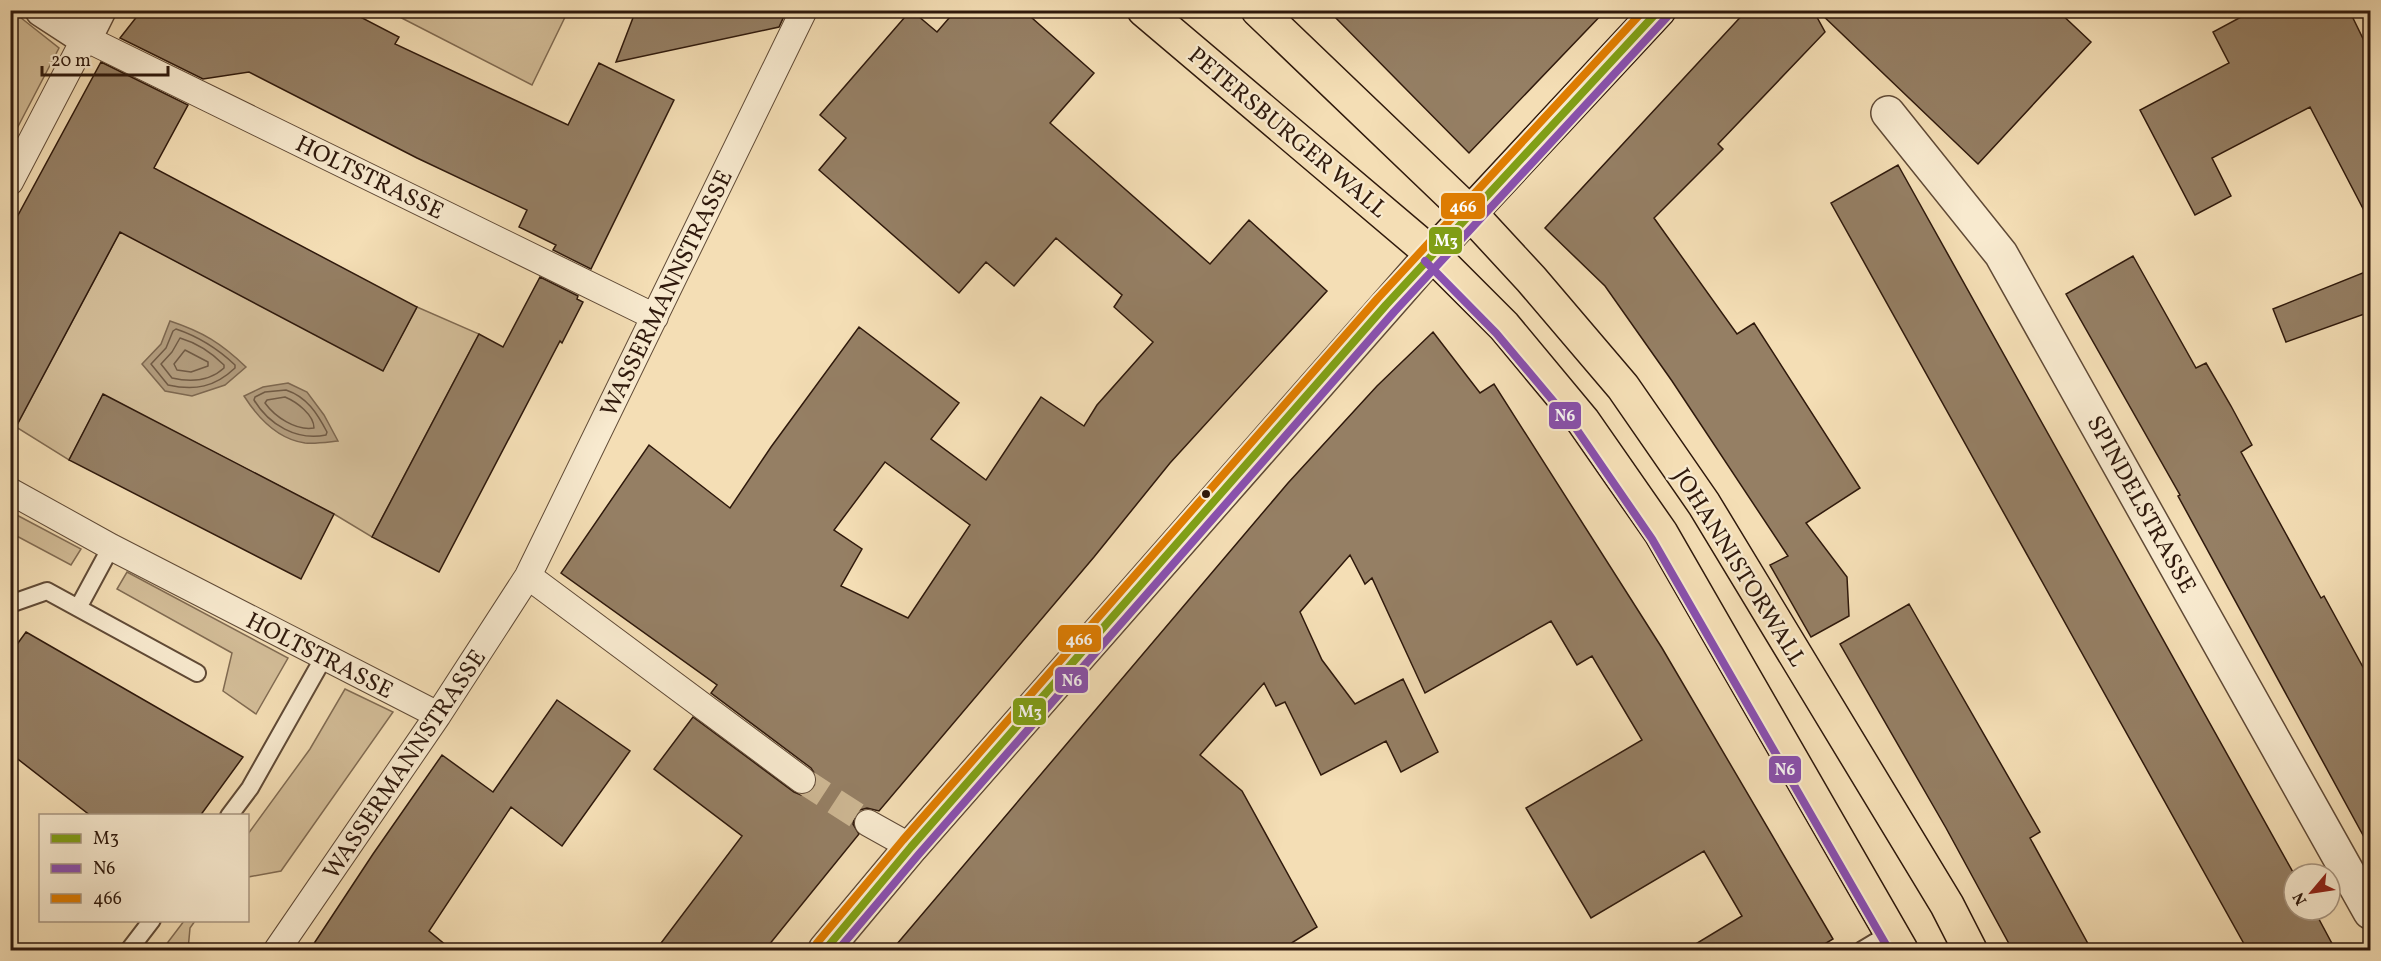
<svg xmlns="http://www.w3.org/2000/svg" width="2381" height="961" viewBox="0 0 2381 961" font-family="Vollkorn,serif">
  <style>
    .green { fill: #d3bd98; stroke: #816b52; stroke-width: 1.5 }
    .water { fill: #b19b7c; stroke: #7d674f; stroke-width: 1.5 }
    .lines { fill: none; stroke-linecap: round; stroke-linejoin: round }
    .shore { stroke: #705a44; stroke-width: 1.5 }
    .building { fill: #957f64; stroke: #2f190c; stroke-width: 1.5; fill-rule: evenodd }
    .pedestrian-tunnel { stroke: #cdb793; stroke-width: 26; stroke-dasharray: 26 13; stroke-linecap: butt }
    .service-casing { stroke: #604a36; stroke-width: 20 }
    .pedestrian-casing { stroke: #604a36; stroke-width: 28 }
    .minor-casing { stroke: #604a36; stroke-width: 36 }
    .primary-casing { stroke: #2f190c; stroke-width: 36 }
    .service { stroke: #f8eacf; stroke-width: 16 }
    .pedestrian { stroke: #f8eacf; stroke-width: 26 }
    .minor { stroke: #f8eacf; stroke-width: 33 }
    .primary { stroke: #f4deb5; stroke-width: 33 }
    .bus-1-casing { stroke: #f8eacf; stroke-width: 12 }
    .bus-2-casing { stroke: #f8eacf; stroke-width: 12 }
    .bus-3-casing { stroke: #f8eacf; stroke-width: 12 }
    .bus-1 { stroke: #809f16; stroke-width: 8 }
    .bus-2 { stroke: #8951ae; stroke-width: 8 }
    .bus-3 { stroke: #df7d01; stroke-width: 8 }
    .bus-dot { fill: #2f190c; stroke: #f8eacf; stroke-width: 2 }
    .labels { text-anchor: middle; stroke-width: 4.5; stroke-linejoin: round; paint-order: stroke }
    .street-label { font-size: 24px; fill: #2f190c; stroke: #f8eacf }
    .line-badge { stroke: #f8eacf; stroke-width: 2 }
    .badge-label { font-size: 16px; text-anchor: middle; font-weight: bold; fill: #fff }
  </style>
  <rect width="100%" height="100%" fill="#f4deb5"/>
  <filter id="stains"><feTurbulence type="fractalNoise" baseFrequency=".00333" numOctaves="4"/><feColorMatrix values="0 0 0 0 .2 0 0 0 0 .09 0 0 0 0 .02 0 0 0 .5 -.17"/></filter>
  <radialGradient id="worn" r=".72"><stop offset=".6" stop-color="#630" stop-opacity="0"/><stop offset="1" stop-color="#630" stop-opacity=".3"/></radialGradient>
  <path class="green" d="M11,10L59,48L11,140L10,11Z
    M388,11H568L532,85Z
    M154,168L383,370L417,307L479,334L372,537L334,514L103,395L69,460L16,427Z
    M11,512L81,549L71,565L11,533Z
    M127,572L288,658L256,714L223,691L232,653L117,589Z
    M345,689L393,712L281,871L248,877V834L310,749Z
    M184,921H195L190,928L188,950H162Z"/>
  <path class="water" d="M170,321C203,332 221,343 246,367L225,385L192,396L165,391L142,364L161,344Z
    M288,383L307,392L324,415L338,441C328,442 316,444 305,443C277,439 258,418 244,396L263,387Z"/>
  <g class="lines">
    <path class="shore" d="M176,329C200,337 217,348 235,365V368C215,387 195,391 168,385L151,364L166,348L173,331Z
      M180,338C197,343 212,353 224,365V368C210,381 190,382 172,378L161,364L172,352Z
      M185,350L208,362V366L191,372L177,370L174,364Z
      M286,390C307,397 317,413 327,432L326,435C297,441 269,425 254,400L255,397L265,392Z
      M285,397C297,402 314,415 314,428C296,431 275,417 265,403L267,400Z"/>
  </g>
  <path class="building" d="M142,10H347L399,37L395,44L568,125L599,63L674,100L591,269L553,250L556,245L519,227L527,210L417,158L249,72L203,79L120,38Z
    M636,10H785V14L779,27L616,62Z
    M911,10L937,32L956,10H1023L1094,73L1050,123L1210,264L1249,220L1327,291L1170,463L1094,557L879,811L867,808L860,810L855,815L853,824L859,834L764,951H655L742,836L654,769L693,717L794,792L801,795L808,793L814,788L817,781L815,774L811,768L711,693L717,685L561,573L649,445L730,508L771,447L859,327L959,403L931,439L986,480L1041,397L1084,426L1097,405L1153,342L1114,307L1122,295L1056,238L1014,286L986,262L959,293L819,170L846,138L820,115ZM885,462L970,525L908,618L841,586L862,549L834,530Z
    M1328,10H1606L1469,153Z
    M1747,10H1813L1825,32L1718,144L1723,149L1654,218L1737,334L1754,323L1860,488L1806,523L1847,577L1849,616L1811,637L1770,565L1788,556L1672,381L1605,286L1545,228Z
    M1817,10H2057L2091,42L1978,164Z
    M2254,10H2349L2370,53V222L2310,107L2212,158L2231,196L2195,215L2140,110L2229,63L2213,32Z
    M101,62L188,105L154,168L417,307L383,371L120,232L10,438V230Z
    M1898,165L2294,874V910H2314L2336,951H2248L1831,203Z
    M2133,256L2196,368L2206,363L2231,406L2252,445L2241,452L2321,598L2324,596L2370,680V848L2178,496L2180,495L2066,294Z
    M2370,270V312L2286,342L2273,309Z
    M540,277L578,296L577,299L583,302L562,343L560,341L439,572L372,537L479,334L503,347Z
    M1433,332L1480,393L1494,384L1662,648L1833,939L1813,951H1684L1742,916L1704,851L1591,918L1526,808L1642,740L1592,656L1577,665L1551,621L1425,693L1372,578L1365,584L1350,555L1300,612L1322,660L1355,704L1403,679L1438,752L1401,772L1386,741L1321,775L1285,702L1276,706L1264,683L1200,755L1242,791L1317,927L1279,951H891L1288,483L1377,386Z
    M103,394L334,514L301,579L69,460Z
    M1909,604L2040,832L2030,838L2092,951H2013L1946,828L1840,644Z
    M26,632L243,757L200,816H91L10,753V654Z
    M557,700L630,751L562,846L511,807L429,931L453,951H309L373,854L442,755L493,792Z"/>
  <g class="lines">
    <path class="pedestrian-tunnel" d="M802,780L868,823"/>
    <g class="service-casing">
      <path id="service" d="M10,604L47,591L197,673
        M78,608L111,547
        M229,816L250,788L324,657
        M129,950L152,920
        M1862,950L1892,932"/>
    </g>
    <g class="pedestrian-casing">
      <path id="pedestrian" d="M10,182L85,38L655,317
        M10,491L111,547L438,715
        M528,576L802,780
        M868,823L911,847
        M277,950L438,715L528,576L804,10"/>
    </g>
    <g class="minor-casing">
      <path id="minor" d="M42,10L85,38L99,10
        M1888,113L2001,254L2370,912
        M825,950L911,847L1432,254"/>
    </g>
    <g class="primary-casing">
      <path id="primary" d="M1144,10L1432,254L1504,326L1583,421L1661,533L1901,950
        M1258,10L1470,213L1531,279L1623,387L1704,504L1947,905L1970,950
        M1432,254L1659,10"/>
    </g>
    <use href="#service" class="service"/>
    <use href="#pedestrian" class="pedestrian"/>
    <use href="#minor" class="minor"/>
    <use href="#primary" class="primary"/>
    <g class="bus-1-casing">
      <path id="bus-1" d="M825,950L911,847L1386,305L1659,10"/>
    </g>
    <g class="bus-2-casing">
      <path id="bus-2" d="M1425,261L1496,333L1575,427L1652,539L1889,950
        M838,950L919,854L1394,312L1667,17"/>
    </g>
    <g class="bus-3-casing">
      <path id="bus-3" d="M817,943L903,840L1378,298L1644,10"/>
    </g>
    <use href="#bus-1" class="bus-1"/>
    <use href="#bus-2" class="bus-2"/>
    <use href="#bus-3" class="bus-3"/>
  </g>
  <circle class="bus-dot" cx="1206" cy="494" r="5"/>
  <g class="labels">
    <g class="street-label">
      <text transform="translate(1288 132) rotate(40)" y="8">PETERSBURGER WALL</text>
      <text transform="translate(370 177) rotate(26)" y="8">HOLTSTRASSE</text>
      <text transform="translate(666 293) rotate(-64)" y="8">WASSERMANNSTRASSE</text>
      <text transform="translate(2142 504) rotate(61)" y="8">SPINDELSTRASSE</text>
      <text transform="translate(1740 567) rotate(58)" y="8">JOHANNISTORWALL</text>
      <text transform="translate(320 655) rotate(27)" y="8">HOLTSTRASSE</text>
      <text transform="translate(404 764) rotate(-56)" y="8">WASSERMANNSTRASSE</text>
    </g>
  </g>
  <g class="line-badge">
    <rect x="1440" y="192" width="46" height="28" rx="6" fill="#df7d01"/>
    <rect x="1428" y="226" width="35" height="29" rx="6" fill="#809f16"/>
    <rect x="1548" y="401" width="34" height="29" rx="6" fill="#8951ae"/>
    <rect x="1057" y="624" width="45" height="29" rx="6" fill="#df7d01"/>
    <rect x="1054" y="666" width="35" height="28" rx="6" fill="#8951ae"/>
    <rect x="1012" y="697" width="35" height="29" rx="6" fill="#809f16"/>
    <rect x="1768" y="755" width="34" height="29" rx="6" fill="#8951ae"/>
  </g>
  <g class="badge-label">
    <text x="1463" y="212">466</text>
    <text x="1446" y="246">M3</text>
    <text x="1565" y="421">N6</text>
    <text x="1079" y="645">466</text>
    <text x="1072" y="686">N6</text>
    <text x="1030" y="717">M3</text>
    <text x="1785" y="775">N6</text>
  </g>
  <rect width="2381" height="961" fill="none" stroke="#f4deb5" stroke-width="36"/>
  <rect x="12" y="12" width="2357" height="937" fill="none" stroke="#2f190c" stroke-width="3"/>
  <rect x="18" y="18" width="2345" height="925" fill="none" stroke="#2f190c" stroke-width="1.5"/>
  <rect x="39" y="814" width="210" height="108" fill="#f8eacf" stroke="#a89681" stroke-width="1.5"/>
  <rect x="51" y="834" width="30" height="9" fill="#809f16" stroke="#a89681" stroke-width="1.5"/>
  <text x="93" y="844" font-size="18" fill="#2f190c">M3</text>
  <rect x="51" y="864" width="30" height="9" fill="#8951ae" stroke="#a89681" stroke-width="1.5"/>
  <text x="93" y="874" font-size="18" fill="#2f190c">N6</text>
  <rect x="51" y="894" width="30" height="9" fill="#df7d01" stroke="#a89681" stroke-width="1.5"/>
  <text x="93" y="904" font-size="18" fill="#2f190c">466</text>
  <g transform="translate(2312 892) rotate(241)"><circle r="28" fill="#f8eacf" stroke="#a89681" stroke-width="1.5"/>
  <path d="M0-4.5L10 22L0 15L-10 22Z" fill="#8f2418"/>
  <text y="-9" font-size="16" font-weight="bold" text-anchor="middle" fill="#2f190c">N</text>
  </g>
  <path d="M42 66v9h126v-9" fill="none" stroke="#2f190c" stroke-width="3"/>
  <text x="51" y="66" font-size="18" fill="#2f190c" stroke="#f8eacf" stroke-width="4.5" paint-order="stroke">20 m</text>
  <rect width="100%" height="100%" filter="url(#stains)"/>
  <rect width="100%" height="100%" fill="url(#worn)"/>
</svg>
